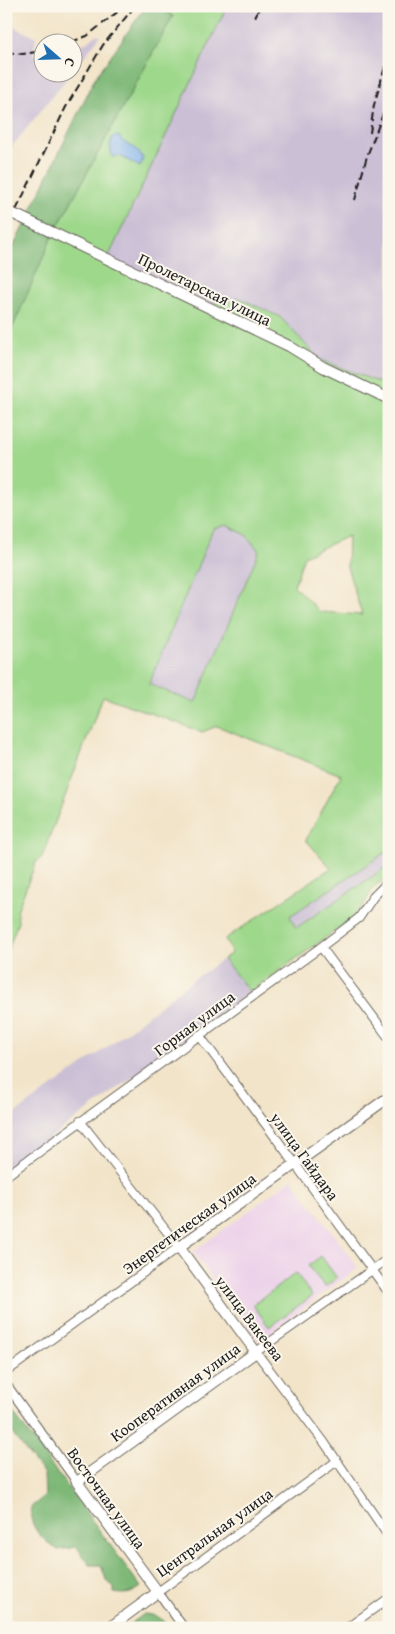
<svg xmlns="http://www.w3.org/2000/svg" width="395" height="1634" viewBox="0 0 395 1634" font-family="'Gentium Book Plus',serif">
  <style>
    .built { fill: #ecd1ea }
    .industrial { fill: #cbbfd5 }
    .green { fill: #9ed88b; stroke: #5d7a54; fill-rule: evenodd }
    .forest { fill: #7eb877; stroke: #4d6a4a }
    .water { fill: #80b1ec; stroke: #4e6684 }
    .lines { fill: none; stroke-linecap: round; stroke-linejoin: round }
    .street-casing { stroke: #676259; stroke-width: 10 }
    .secondary-casing { stroke: #676259; stroke-width: 12 }
    .street { stroke: #fff; stroke-width: 8 }
    .secondary { stroke: #fff; stroke-width: 10 }
    .rail { stroke: #1c1c1c; stroke-width: 2; stroke-dasharray: 8 4; stroke-linecap: butt }
    .secondary-bridge-casing { stroke: #676259; stroke-width: 12; stroke-linecap: butt }
    .secondary-bridge { stroke: #fff; stroke-width: 10 }
    .labels { text-anchor: middle; stroke-width: 4; stroke-linejoin: round; paint-order: stroke }
    .street-label { font-size: 16px; fill: #1c1c1c; stroke: #fbf7ec }
  </style>
  <rect width="100%" height="100%" fill="#fbf7ec"/>
  <filter id="ink" filterUnits="userSpaceOnUse"><feTurbulence type="fractalNoise" baseFrequency=".02" numOctaves="2"/><feDisplacementMap in="SourceGraphic" scale="10" xChannelSelector="R" yChannelSelector="G"/><feConvolveMatrix kernelMatrix="1 2 1 2 8 2 1 2 1" color-interpolation-filters="sRGB"/></filter>
  <filter id="wash" filterUnits="userSpaceOnUse"><feTurbulence type="fractalNoise" baseFrequency=".0096" numOctaves="4" result="noise"/><feDisplacementMap in="SourceGraphic" scale="20" xChannelSelector="R" yChannelSelector="G"/><feGaussianBlur stdDeviation="1.12" result="paint"/><feColorMatrix in="noise" values="0 0 0 0 0 0 0 0 0 0 0 0 0 0 0 0 0 1.4 0 .05"/><feComposite in="paint" operator="in"/></filter>
  <g filter="url(#wash)">
    <rect width="100%" height="100%" fill="#f2e4c9"/>
    <path class="built" d="M292,1179L358,1268L259,1341L193,1252Z"/>
    <path class="industrial" d="M227,6H389V386L320,360L280,317L204,305L107,260Z
      M6,24L36,37L33,56L42,55V72L71,73L6,154Z
      M98,34L100,36L73,71V47L85,43Z
      M226,525L245,534L259,550L195,703L149,684L213,529Z
      M389,850V865L296,928L290,916Z
      M223,959L250,992L6,1170V1120L114,1042L182,988Z"/>
    <path class="green" d="M157,6H227L107,260L204,305L239,298L280,317L320,360L389,386V850L290,916L296,928L389,865V876L374,887L361,909L350,920L250,992L223,959L232,953L225,939L331,868L306,840L341,775L217,726L202,732L103,696L42,857L36,862L17,911L18,922L6,955V341L52,237L173,16ZM226,525L245,534L259,551L195,703L149,684L213,529ZM348,536L347,567L362,615L320,612L294,586L304,556Z
      M321,1256L337,1278L325,1287L308,1266Z
      M296,1273L312,1296L269,1327L253,1305Z"/>
    <path class="forest" d="M146,6H157L173,16L52,237L7,341L6,262L95,78Z
      M6,1403L141,1587C132,1594 126,1595 114,1593V1587L106,1580L101,1565H90L77,1547L58,1550C42,1539 28,1527 31,1507L45,1496L44,1474L6,1426Z
      M144,1614C156,1614 163,1620 171,1628H125Z"/>
    <path class="water" d="M119,136C124,147 136,143 143,159L140,167L120,156L112,157L110,146L112,137Z"/>
  </g>
  <g filter="url(#ink)">
    <g class="lines">
      <g class="street-casing">
        <path id="street" d="M321,947L389,1038
          M199,1035L296,1165L389,1293
          M6,1176L321,947L359,918L373,897L389,881
          M389,1258L256,1352L324,1442L389,1537
          M6,1372L179,1247L80,1121
          M6,1384L77,1482
          M184,1628L158,1592L337,1461
          M347,1628L389,1598"/>
      </g>
      <g class="secondary-casing">
        <path id="secondary" d="M18,216L289,346L323,367L389,399
          M109,1628L158,1592L77,1482L256,1352L179,1247L389,1097"/>
      </g>
      <use href="#street" class="street"/>
      <use href="#secondary" class="secondary"/>
      <path class="rail" d="M255,17L260,6
        M71,42L87,36L125,6
        M6,52L23,54L42,51
        M370,133L374,105L389,53
        M355,200L367,156L389,98
        M6,231L66,107L103,45L135,6"/>
      <g class="secondary-bridge-casing">
        <path id="secondary-bridge" d="M11,213L18,216"/>
      </g>
      <use href="#secondary-bridge" class="secondary-bridge"/>
    </g>
  </g>
  <g class="labels">
    <g class="street-label">
      <text transform="translate(205 289) rotate(26)" y="6">Пролетарская улица</text>
      <text transform="translate(194 1023) rotate(-37)" y="6">Горная улица</text>
      <text transform="translate(305 1156) rotate(54)" y="6">улица Гайдара</text>
      <text transform="translate(189 1223) rotate(-36)" y="6">Энергетическая улица</text>
      <text transform="translate(250 1318) rotate(53)" y="6">улица Вакеева</text>
      <text transform="translate(175 1392) rotate(-36)" y="6">Кооперативная улица</text>
      <text transform="translate(107 1498) rotate(54)" y="6">Восточная улица</text>
      <text transform="translate(214 1532) rotate(-36)" y="6">Центральная улица</text>
    </g>
  </g>
  <rect width="395" height="1634" fill="none" stroke="#fbf7ec" stroke-width="25"/>
  <g transform="translate(58 58) rotate(110)"><circle r="24" fill="#fbf7ec" stroke="#a29f99"/>
  <path d="M0-4L9 19L0 12L-9 19Z" fill="#1f6fb2"/>
  <text y="-8" font-size="14" font-weight="bold" text-anchor="middle" fill="#1c1c1c">С</text>
  </g>
</svg>
